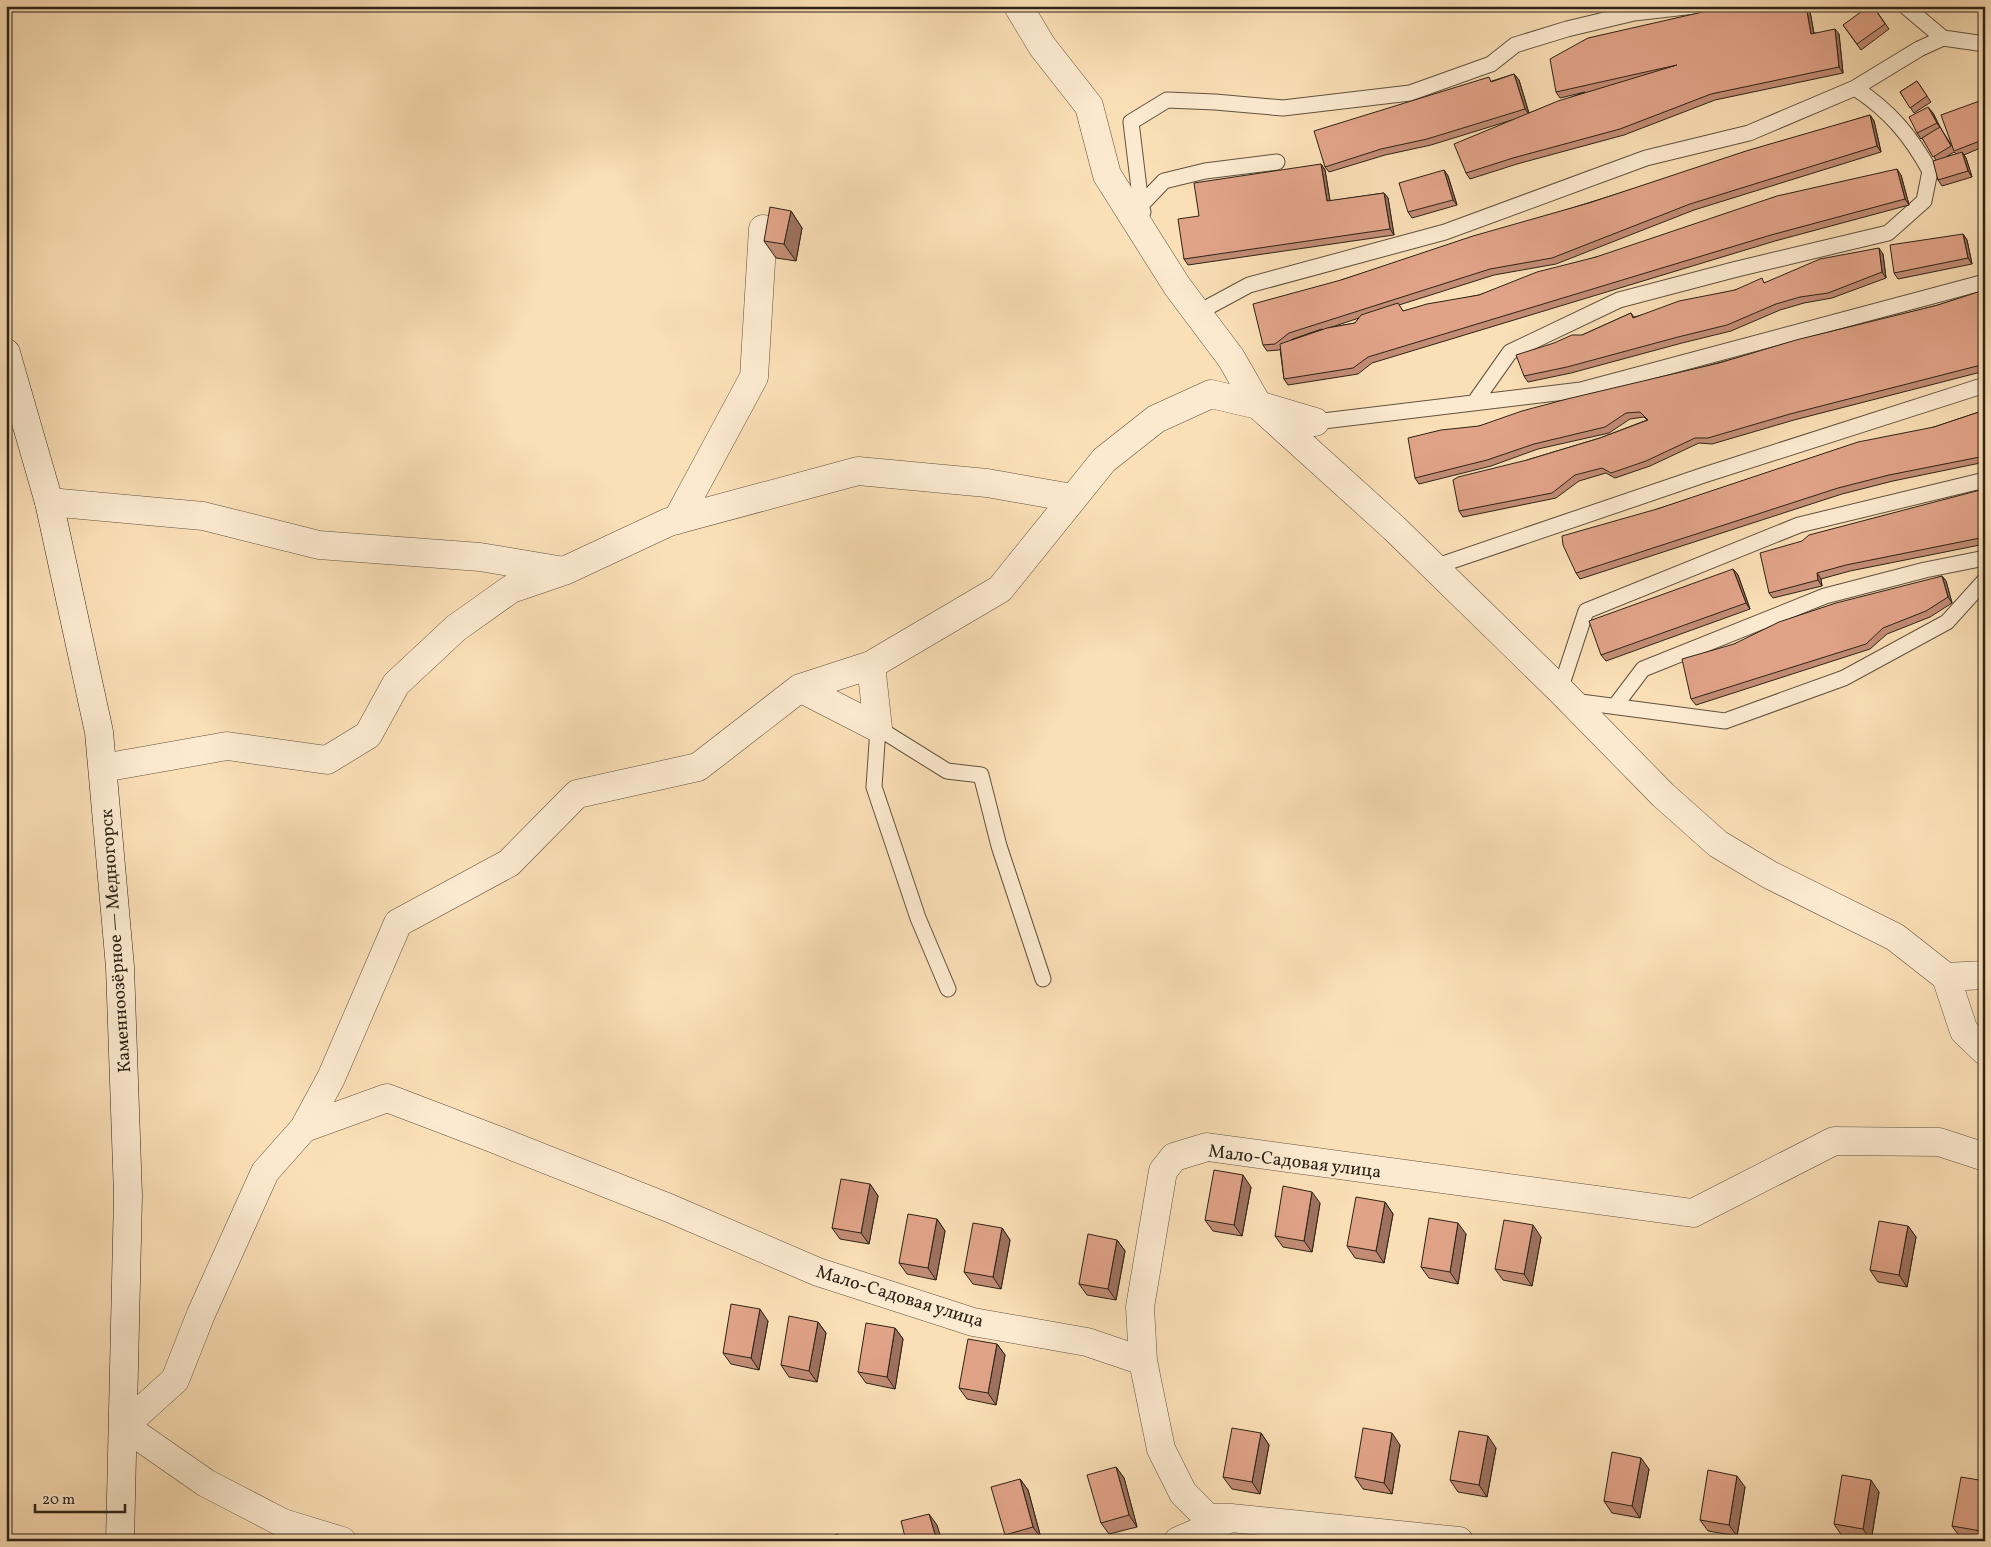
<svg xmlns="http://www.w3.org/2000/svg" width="1991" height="1547" viewBox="0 0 1991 1547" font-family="Vollkorn,serif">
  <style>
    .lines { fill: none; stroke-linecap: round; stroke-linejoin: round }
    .service-casing { stroke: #60523f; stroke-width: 17 }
    .minor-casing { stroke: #60523f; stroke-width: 29 }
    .secondary-casing { stroke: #2c2317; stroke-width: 29 }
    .service { stroke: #fcead0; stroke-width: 15 }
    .minor { stroke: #fcead0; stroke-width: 28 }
    .secondary { stroke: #fcead0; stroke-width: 28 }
    .wall { fill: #c28c75; stroke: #2c2317; fill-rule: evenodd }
    .shaded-wall { fill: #9e725f; stroke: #2c2317 }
    .building { fill: #e1a388; stroke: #2c2317 }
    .labels { text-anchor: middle; stroke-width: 4.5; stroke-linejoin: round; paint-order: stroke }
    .street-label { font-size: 18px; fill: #2c2317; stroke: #fcead0 }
  </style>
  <rect width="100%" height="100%" fill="#fbdfb6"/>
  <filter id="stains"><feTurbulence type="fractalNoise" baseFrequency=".004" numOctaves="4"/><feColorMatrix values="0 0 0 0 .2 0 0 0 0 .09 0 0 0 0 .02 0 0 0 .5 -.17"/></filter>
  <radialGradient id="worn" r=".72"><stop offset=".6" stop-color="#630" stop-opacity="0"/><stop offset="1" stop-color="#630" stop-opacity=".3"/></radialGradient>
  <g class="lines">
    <g class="service-casing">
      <path id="service" d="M1905,6L1943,38
        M1141,205L1131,122L1167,100L1215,102L1283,108L1410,93L1491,64L1515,45L1567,29L1634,13L1695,6
        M1143,212L1141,205L1164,181L1205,171L1277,162
        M1197,313L1249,285L1445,232L1646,158L1749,133L1855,88
        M1474,403L1510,352L1619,300L1737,269L1888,233L1924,201L1930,171C1910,135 1890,111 1855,88L1919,49L1943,38L1985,44
        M1315,422L1581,390L1985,282
        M1434,567L1704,475L1985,385
        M1560,690L1586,611L1799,525L1985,480
        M1573,701L1725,721L1844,678L1947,622L1985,580
        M1615,706L1643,669L1825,596L1925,570L1985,558
        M948,989L918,918L874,787L878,728L947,771L981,775L999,846L1043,979"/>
    </g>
    <g class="minor-casing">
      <path id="minor" d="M1018,6L1042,46L1089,106L1107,175L1177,286L1231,358L1258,405L1315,422
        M49,502L203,516L319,545L480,557L564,571L669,522L858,471L987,483L1072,498
        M677,520L754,377L763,229
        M800,688L878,728L871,665
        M103,768L227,746L327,760L368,735L396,684L456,628L511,589L561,572
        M1946,977L1985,975
        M304,1128L331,1078L398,923L509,863L577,794L698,767L800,688L871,665L1000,589L1104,460L1156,419L1211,394L1258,405L1394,528L1560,690L1663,795L1718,844L1770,875L1895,937L1946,977L1964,1031L1985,1051
        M1143,1361L1161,1449L1183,1493L1208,1518H1231
        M342,1541L283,1523L206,1483L124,1426L175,1380L201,1314L265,1172L304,1128L387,1098L492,1138L669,1208L818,1272L973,1322L1087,1342L1143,1361L1140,1307L1163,1171L1174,1157L1207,1147L1693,1213L1834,1141L1939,1142L1985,1157
        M1178,1541L1231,1518L1459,1541"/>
    </g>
    <g class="secondary-casing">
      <path id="secondary" d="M6,353L49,502L99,732L120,967L128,1195L120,1541"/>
    </g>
    <use href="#service" class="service"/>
    <use href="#minor" class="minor"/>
    <use href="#secondary" class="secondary"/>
  </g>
  <path class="wall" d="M1729,6H1809L1814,33L1839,34L1843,73L1715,100L1624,135L1517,164L1470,179L1466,173L1512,120L1431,145L1385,155L1329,172L1325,167L1492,81L1514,74L1519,80L1529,113L1585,92L1560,98L1556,92Z
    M1873,6L1889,29L1861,50L1843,25Z
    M1917,81L1931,102L1914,113L1900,92Z
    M1985,99V146L1964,155L1966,158L1972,177L1942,186L1938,180L1936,160L1922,138L1921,139L1917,133L1933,113L1940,127L1952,146ZM1954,152L1956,154L1946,157Z
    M1870,115L1874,121L1881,152L1694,210L1556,264L1494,275L1399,305L1403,311L1479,295L1596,257L1901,175L1909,205L1775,241L1372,363L1358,374L1288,385L1284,379L1280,349L1279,350L1267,351L1263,345L1341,280ZM1359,318L1355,323L1328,328L1335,326ZM1322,329L1291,340L1293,339Z
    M1321,164L1325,170L1330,201L1384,193L1388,198L1394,235L1188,265L1184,259L1199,216Z
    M1444,170L1448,176L1457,205L1412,218L1408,212Z
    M791,211L802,228L796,261L776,258L764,241Z
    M1963,234L1967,240L1972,264L1898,279L1894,273Z
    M1883,254L1886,278L1832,298L1804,303L1780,310L1731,331L1682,343L1571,373L1528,382L1524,376L1582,335L1631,313L1634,317L1735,290Z
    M1985,291V371L1794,420L1712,444L1699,443L1650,466L1615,478L1606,473L1579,481L1556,498L1463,517L1459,511L1527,460L1600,438L1647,420L1644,417L1630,419L1609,433L1538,449L1491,466L1419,484L1415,478L1479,426L1938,305Z
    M1985,410V462L1893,481L1842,494L1580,579L1576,573L1657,509L1934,427Z
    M1985,490V544L1850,571L1821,579L1822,586L1773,598L1769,593Z
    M1733,569L1738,575L1750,609L1606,661L1601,655Z
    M1942,576L1946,581L1952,603L1930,617L1887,634L1870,649L1696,705L1691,699L1734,644Z
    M870,1184L878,1196L869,1244L840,1239L832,1228Z
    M1251,1187L1242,1236L1213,1231L1205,1220Z
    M1385,1202L1393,1214L1384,1263L1355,1258L1347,1246Z
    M1320,1203L1312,1252L1283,1247L1275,1236Z
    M937,1219L945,1231L936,1280L907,1274L899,1263Z
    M1908,1226L1916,1237L1907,1287L1878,1282L1870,1270Z
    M1002,1228L1010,1240L1001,1289L973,1284L964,1272Z
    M1466,1234L1458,1284L1429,1278L1421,1267Z
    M1541,1237L1532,1286L1503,1280L1495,1269Z
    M1117,1240L1125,1251L1116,1300L1087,1295L1079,1284Z
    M768,1321L759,1370L731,1364L723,1353Z
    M818,1322L826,1333L817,1382L789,1377L781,1365Z
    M895,1328L903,1339L895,1389L866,1383L858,1372Z
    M997,1344L1005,1355L996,1405L967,1399L959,1388Z
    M1261,1433L1269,1445L1260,1494L1232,1489L1223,1477Z
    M1400,1445L1392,1494L1363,1489L1355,1477Z
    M1496,1448L1487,1497L1458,1492L1450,1480Z
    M1116,1467L1124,1478L1137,1527L1109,1534L1101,1523Z
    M1649,1469L1640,1518L1612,1513L1604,1501Z
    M1020,1479L1028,1490L1041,1538L1033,1541H1009L1005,1535Z
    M1985,1481V1541L1960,1537L1952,1526Z
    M1745,1487L1737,1536L1708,1531L1700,1520Z
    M1879,1492L1871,1541L1842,1536L1834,1524Z"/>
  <path class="shaded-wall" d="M1806,6H1809L1815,40L1811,34Z
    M1835,29L1839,34L1843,73L1839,67Z
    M1514,74L1519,80L1529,114L1525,109Z
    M1928,107L1933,113L1941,129L1937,123Z
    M1870,115L1874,121L1881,152L1877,146Z
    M1962,152L1966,158L1972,177L1968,171Z
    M1321,164L1325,170L1331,207L1327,201Z
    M1897,169L1901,175L1909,205L1905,199Z
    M1444,170L1448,176L1457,205L1453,200Z
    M1384,193L1388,198L1394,235L1390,229Z
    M791,211L802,228L796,261L784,244Z
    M1963,234L1967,240L1972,264L1968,258Z
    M1879,248L1883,254L1886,278L1882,272Z
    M1733,569L1738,575L1750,609L1746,603Z
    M1817,573L1821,579L1822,586L1818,580Z
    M1942,576L1946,581L1952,603L1948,597Z
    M1243,1175L1251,1187L1242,1236L1234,1225Z
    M870,1184L878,1196L869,1244L861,1233Z
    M1312,1192L1320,1203L1312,1252L1304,1241Z
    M1385,1202L1393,1214L1384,1263L1376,1251Z
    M937,1219L945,1231L936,1280L928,1268Z
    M1458,1223L1466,1234L1458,1284L1450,1272Z
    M1533,1225L1541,1237L1532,1286L1524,1274Z
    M1908,1226L1916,1237L1907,1287L1899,1275Z
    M1002,1228L1010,1240L1001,1289L993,1277Z
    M1117,1240L1125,1251L1116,1300L1108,1289Z
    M760,1309L768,1321L759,1370L751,1358Z
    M818,1322L826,1333L817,1382L809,1371Z
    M895,1328L903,1339L895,1389L887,1377Z
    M997,1344L1005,1355L996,1405L988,1393Z
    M1261,1433L1269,1445L1260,1494L1252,1482Z
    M1392,1433L1400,1445L1392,1494L1384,1483Z
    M1488,1436L1496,1448L1487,1497L1479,1485Z
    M1641,1458L1649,1469L1640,1518L1632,1506Z
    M1116,1467L1124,1478L1137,1527L1129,1515Z
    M1737,1476L1745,1487L1737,1536L1729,1525Z
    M1020,1479L1028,1490L1041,1538L1033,1527Z
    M1871,1480L1879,1492L1871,1541L1863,1529Z
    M1985,1509V1536L1981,1531Z
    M929,1514L937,1525L942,1541H937Z"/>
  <path class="building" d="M1729,6H1806L1811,34L1835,29L1839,67L1711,94L1620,129L1513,158L1466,173L1454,144L1558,101L1677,65L1556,92L1550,59L1588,38Z
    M1869,6H1873L1885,24L1857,44L1843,25Z
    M1514,74L1525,109L1427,139L1381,149L1325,167L1314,131L1489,77L1491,82Z
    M1917,81L1927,96L1910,108L1900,92Z
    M1985,99V139L1954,151L1941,115Z
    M1928,107L1937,123L1917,133L1909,117Z
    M1870,115L1877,146L1690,204L1552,258L1490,269L1289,333L1275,344L1263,345L1253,304L1341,280L1473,236L1589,203L1746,151Z
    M1940,127L1951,146L1933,157L1922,138Z
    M1962,152L1968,171L1938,180L1933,161Z
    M1321,164L1327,201L1384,193L1390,229L1184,259L1178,219L1199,216L1194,183Z
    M1897,169L1905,199L1771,235L1368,357L1353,368L1284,379L1280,344L1327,328L1355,323L1361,315L1398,303L1403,311L1427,304L1479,295L1537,272L1596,257L1777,196Z
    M1444,170L1453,200L1408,212L1399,183Z
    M770,207L791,211L784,244L764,241Z
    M1963,234L1968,258L1894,273L1890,245Z
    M1879,248L1882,272L1828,293L1800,297L1776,304L1727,325L1678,337L1567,367L1524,376L1516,355L1554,343L1572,335H1582L1631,313L1633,318L1679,301L1735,290L1762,278L1764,283L1820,259Z
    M1981,291H1985V364L1790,414L1708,438H1695L1646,461L1611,473L1602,468L1575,475L1552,493L1459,511L1453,480L1458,477L1527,460L1600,438L1648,420L1640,412L1626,413L1605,427L1534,444L1487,460L1415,478L1408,438L1441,430L1479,426L1522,411L1567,399L1719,363L1796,340L1938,305Z
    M1985,410V456L1889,475L1838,488L1576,573L1563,545L1562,536L1657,509L1858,442L1934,427Z
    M1984,489L1985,537L1846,565L1817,573L1818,580L1769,593L1760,553L1802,541L1809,535Z
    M1733,569L1746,603L1601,655L1589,621Z
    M1942,576L1948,597L1926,611L1883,628L1866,644L1691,699L1682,659L1734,644L1779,622L1836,603Z
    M1214,1170L1243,1175L1234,1225L1205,1220Z
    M841,1179L870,1184L861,1233L832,1228Z
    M1283,1186L1312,1192L1304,1241L1275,1236Z
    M1356,1197L1385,1202L1376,1251L1347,1246Z
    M908,1214L937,1219L928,1268L899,1263Z
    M1429,1218L1458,1223L1450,1272L1421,1267Z
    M1504,1220L1533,1225L1524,1274L1495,1269Z
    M1879,1221L1908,1226L1899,1275L1870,1270Z
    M973,1223L1002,1228L993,1277L964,1272Z
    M1088,1234L1117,1240L1108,1289L1079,1284Z
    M731,1304L760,1309L751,1358L723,1353Z
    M789,1316L818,1322L809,1371L781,1365Z
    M866,1323L895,1328L887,1377L858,1372Z
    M968,1339L997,1344L988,1393L959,1388Z
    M1232,1428L1261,1433L1252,1482L1223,1477Z
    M1363,1428L1392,1433L1384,1483L1355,1477Z
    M1459,1431L1488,1436L1479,1485L1450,1480Z
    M1612,1452L1641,1458L1632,1506L1604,1501Z
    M1116,1467L1129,1515L1101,1523L1087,1475Z
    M1708,1470L1737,1476L1729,1525L1700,1520Z
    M1842,1475L1871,1480L1863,1529L1834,1524Z
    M1961,1477L1985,1481V1509L1981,1531L1952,1526Z
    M1020,1479L1033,1527L1005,1535L991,1487Z
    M929,1514L937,1541H906L901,1521Z
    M838,1534L840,1541H815Z"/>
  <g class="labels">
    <g class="street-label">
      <text transform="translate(115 941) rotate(-94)" y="6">Каменноозёрное — Медногорск</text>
      <text transform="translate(1295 1161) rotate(7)" y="6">Мало-Садовая улица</text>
      <text transform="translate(900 1296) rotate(17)" y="6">Мало-Садовая улица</text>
    </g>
  </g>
  <rect width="1991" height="1547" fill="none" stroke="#fbdfb6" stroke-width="25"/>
  <rect x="8" y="8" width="1976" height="1532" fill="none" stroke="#2c2317" stroke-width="2.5"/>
  <rect x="12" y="12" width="1966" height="1522" fill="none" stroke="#2c2317"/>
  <path d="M35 1504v8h90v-8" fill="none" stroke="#2c2317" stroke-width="2.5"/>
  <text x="42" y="1504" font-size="15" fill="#2c2317" stroke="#fcead0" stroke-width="4" paint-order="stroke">20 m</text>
  <rect width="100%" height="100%" filter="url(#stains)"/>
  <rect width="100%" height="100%" fill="url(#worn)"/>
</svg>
